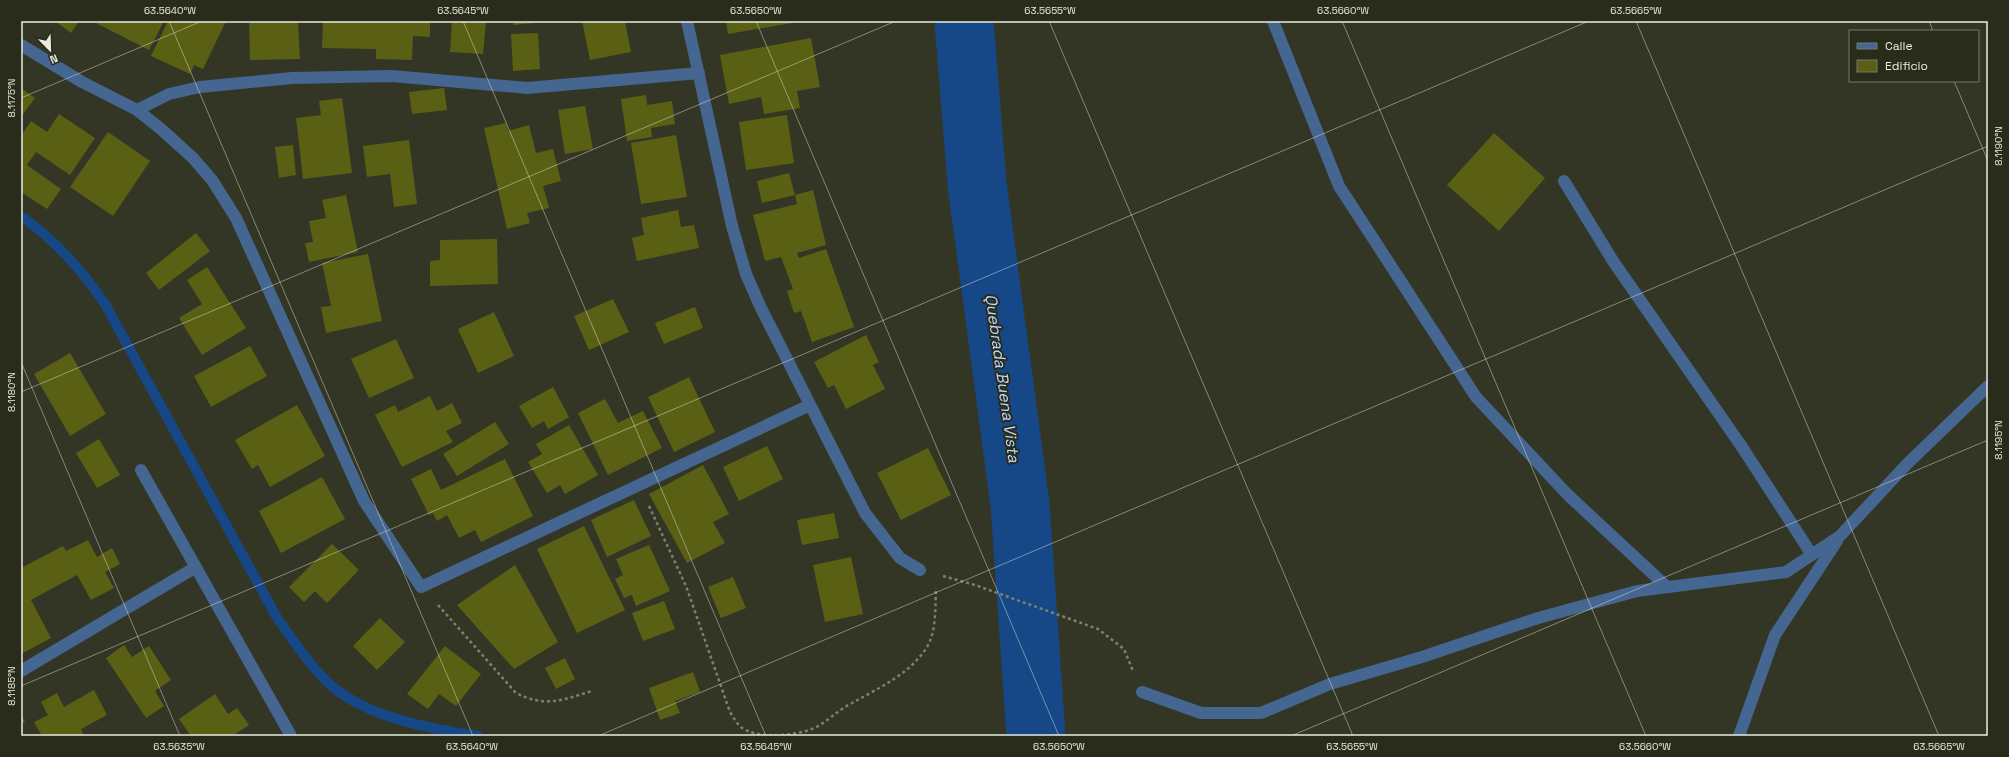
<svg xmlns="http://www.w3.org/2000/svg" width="2009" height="757" viewBox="0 0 2009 757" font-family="'Space Grotesk',sans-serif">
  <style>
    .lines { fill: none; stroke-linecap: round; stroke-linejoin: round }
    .stream { stroke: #164888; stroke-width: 10 }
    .river { stroke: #164888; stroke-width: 59 }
    .building { fill: #596014 }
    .path { stroke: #7d8071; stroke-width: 2.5; stroke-dasharray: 3 3; stroke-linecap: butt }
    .minor { stroke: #466692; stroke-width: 12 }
    .ticks { fill: none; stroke: #e9ebe0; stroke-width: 1; stroke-opacity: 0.45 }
    .labels { text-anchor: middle; stroke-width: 4; stroke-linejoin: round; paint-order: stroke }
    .water-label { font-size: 16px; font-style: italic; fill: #bdd8fe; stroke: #292c1b }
    .neatline { fill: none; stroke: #e9ebe0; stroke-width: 1.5 }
    .ticks-label { font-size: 10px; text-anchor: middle; fill: #e9ebe0 }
  </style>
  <rect width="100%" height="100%" fill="#333624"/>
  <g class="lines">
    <path class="stream" d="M21,216C55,240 82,270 105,304L276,616C294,642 311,668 334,688C371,718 432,729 478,736"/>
    <path class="river" d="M964,21L977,184L1020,504L1036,736"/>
  </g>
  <path class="building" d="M55,21H79L71,33Z
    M97,21H164L149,50L96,23Z
    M168,21H226L203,69L194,65L190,74L151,56Z
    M249,21H298L300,59L250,60Z
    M323,21H430V37L413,36L412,60L376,59V49L322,48Z
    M452,21H486L483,54L450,52Z
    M513,21H543V22L514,25Z
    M582,21H625L631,52L590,60Z
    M726,21H798V22L728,34Z
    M538,33L540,69L513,71L511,34Z
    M811,38L820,87L797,91L800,108L764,114L761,97L729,104L720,55Z
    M21,88L35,98L21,117Z
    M444,88L447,110L412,114L409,92Z
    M646,95L647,105L672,101L675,124L651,128L652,137L627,141L621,99Z
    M342,98L352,173L303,179L296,118L321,115L319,101Z
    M585,106L593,149L565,154L558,110Z
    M59,114L95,138L70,175L36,152L27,165L61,189L47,209L21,192V136L31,121L47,132Z
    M787,115L794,163L746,170L739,122Z
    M506,123L508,131L529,125L536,153L553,149L561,181L543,186L549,208L527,213L530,223L507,229L484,128Z
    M108,132L150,161L113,216L70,187Z
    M1494,133L1545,178L1499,231L1447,185Z
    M676,135L687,197L641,204L631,143Z
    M409,140L417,204L394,207L390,174L367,177L363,146Z
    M293,145L296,175L279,178L275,147Z
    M789,173L795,195L762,203L757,181Z
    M813,190L826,245L797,253L799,258L826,249L854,327L812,342L801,311L794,313L787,291L793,289L781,257L765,261L753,215L797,204L795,195Z
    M346,195L358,252L309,262L305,243L313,242L309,221L326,218L322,200Z
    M678,210L681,227L694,225L699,248L637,261L632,238L644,235L641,218Z
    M196,233L210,251L159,290L146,273Z
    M497,239L498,284L430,286V261L440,260V240Z
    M368,254L382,321L326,333L321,307L331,306L322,263Z
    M207,267L246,328L202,355L179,318L202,304L187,280Z
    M613,299L629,332L589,350L574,316Z
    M695,307L703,328L664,344L655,323Z
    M494,312L514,356L478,373L458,329Z
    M866,335L879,362L873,365L885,389L846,409L834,385L828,388L814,362Z
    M396,339L414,378L369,398L351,359Z
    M250,346L267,376L211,407L194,376Z
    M70,353L106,414L70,436L34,374Z
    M689,377L715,432L674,452L648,397Z
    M553,387L569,417L548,429L544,421L532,428L519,406Z
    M430,396L437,411L452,403L462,423L446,431L453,442L402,467L375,415L395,405L398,412Z
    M605,399L618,423L643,411L662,448L608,475L578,413Z
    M297,405L325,456L270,487L258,465L252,469L235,440Z
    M495,422L509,444L457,476L443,454Z
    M569,425L598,475L565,494L560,485L547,493L528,462L542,454L536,444Z
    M99,439L120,475L97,488L76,453Z
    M767,446L783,479L739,501L723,467Z
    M928,448L951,495L901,520L877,473Z
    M505,459L533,516L481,542L475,530L459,538L447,515L437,521L433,513L429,515L411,479L431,469L441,490Z
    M703,465L729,514L713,522L725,543L687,563L649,494Z
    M322,477L345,519L281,553L259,511Z
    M634,500L651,536L607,557L591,520Z
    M834,513L839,538L802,545L797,520Z
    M584,526L625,610L577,633L537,549Z
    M88,540L97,557L112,548L120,564L105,572L114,588L91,600L77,575L31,600L51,638L21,654V568L63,546L66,551Z
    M332,544L359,570L327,603L315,591L304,602L289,587Z
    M649,545L670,591L636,606L632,595L624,598L615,579L623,575L616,559Z
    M851,557L863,614L825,622L813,565Z
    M515,565L558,642L514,669L457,605Z
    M733,577L746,608L721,618L708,587Z
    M664,601L675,629L643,641L632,613Z
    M380,618L405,642L377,670L353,646Z
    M124,645L132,657L149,646L171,680L155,691L164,706L146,718L106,658Z
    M445,646L481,674L456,706L439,694L428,709L407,694Z
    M565,658L575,679L556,689L545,668Z
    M693,672L700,692L675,701L680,713L660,720L649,688Z
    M94,690L107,715L81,729L84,736H42L34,722L48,715L41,702L57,693L64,707Z
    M215,694L228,714L237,708L249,725L232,736H191L179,719Z
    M21,714L25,722L21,724Z"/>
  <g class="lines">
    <path class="path" d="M649,506L686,586L730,712C735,720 739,728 748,731C766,739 804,735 820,725C831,718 840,709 852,703C879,688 910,674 927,647C937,630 935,606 936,588
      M943,576L975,585L1098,629L1124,649L1133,671
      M438,605L516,693C546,708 562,700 592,691"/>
    <path class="minor" d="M687,21L732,226L746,274L761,308L865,513L900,558L920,570
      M1273,21L1339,186L1476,397L1568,495L1667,587
      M21,45L82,82L137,110L161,129L193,158L212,180L236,218L364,501L421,587L810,405
      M137,110L169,94L200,87L292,78L392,76L527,88L699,73
      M1564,181L1613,261L1742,447L1812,555
      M141,470L291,736
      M21,671L196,567
      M1142,692L1201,713H1261L1330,684L1422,657L1538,618L1637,591L1786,572L1840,536L1907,464L1988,386
      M1739,736L1775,635L1837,541"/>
  </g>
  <path class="ticks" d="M169,21L473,736M463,21L766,736M756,21L1059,736M1049,21L1353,736M1342,21L1646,736M1636,21L1939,736M1929,21L1933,31M1954,81L1988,161M21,98L202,21M21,362L180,736M21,392L896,21M21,686L1589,21M598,736L1988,146M1291,736L1988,440M1984,736L1988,734"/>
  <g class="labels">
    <g class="water-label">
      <text transform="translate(1003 378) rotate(82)" y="6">Quebrada Buena Vista</text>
    </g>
  </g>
  <rect width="2009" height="757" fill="none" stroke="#292c1b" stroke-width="44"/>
  <rect x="1849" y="30" width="130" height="52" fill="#292c1b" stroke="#76786a"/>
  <rect x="1857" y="43" width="20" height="6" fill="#466692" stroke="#76786a"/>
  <text x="1885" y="50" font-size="12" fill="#e9ebe0">Calle</text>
  <rect x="1857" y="60" width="20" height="12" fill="#596014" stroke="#76786a"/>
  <text x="1885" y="70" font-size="12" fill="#e9ebe0">Edificio</text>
  <g transform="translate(50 50) rotate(157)" stroke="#292c1b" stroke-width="3" paint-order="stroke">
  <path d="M0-3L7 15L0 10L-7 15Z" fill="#e9ebe0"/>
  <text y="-6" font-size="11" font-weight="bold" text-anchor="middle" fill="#e9ebe0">N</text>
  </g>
  <rect x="22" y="22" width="1965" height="713" class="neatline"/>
  <g class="ticks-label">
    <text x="170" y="14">63.5640°W</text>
    <text x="463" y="14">63.5645°W</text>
    <text x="756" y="14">63.5650°W</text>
    <text x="1050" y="14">63.5655°W</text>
    <text x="1343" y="14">63.5660°W</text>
    <text x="1636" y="14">63.5665°W</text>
    <text transform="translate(11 98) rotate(-90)" y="4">8.1175°N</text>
    <text transform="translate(1998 146) rotate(-90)" y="4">8.1190°N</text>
    <text transform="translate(11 392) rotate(-90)" y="4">8.1180°N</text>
    <text transform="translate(1998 440) rotate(-90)" y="4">8.1195°N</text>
    <text transform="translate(11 686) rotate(-90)" y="4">8.1185°N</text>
    <text x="179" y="750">63.5635°W</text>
    <text x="472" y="750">63.5640°W</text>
    <text x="766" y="750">63.5645°W</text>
    <text x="1059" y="750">63.5650°W</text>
    <text x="1352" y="750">63.5655°W</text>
    <text x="1645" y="750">63.5660°W</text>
    <text x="1939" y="750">63.5665°W</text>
  </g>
</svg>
